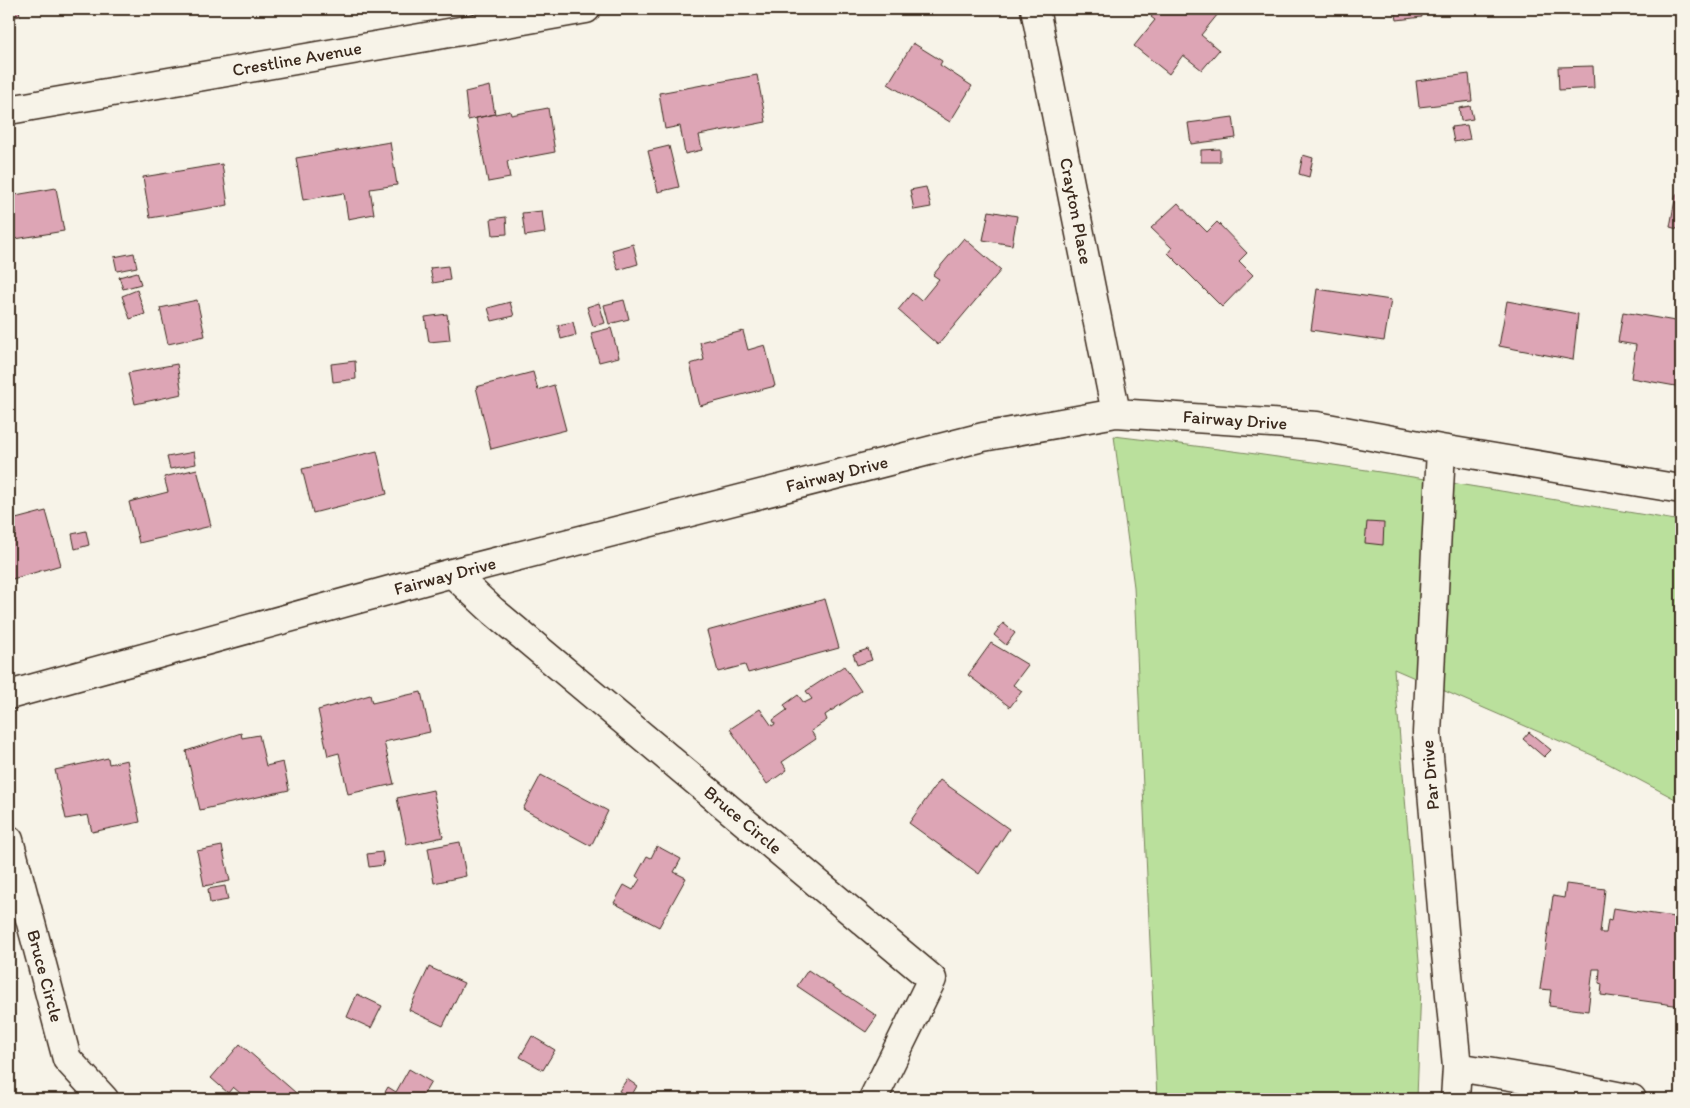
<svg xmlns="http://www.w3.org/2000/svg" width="1690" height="1108" viewBox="0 0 1690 1108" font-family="Itim,sans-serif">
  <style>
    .green { fill: #bae09c; stroke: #7a855d }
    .building { fill: #dda5b5; stroke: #3b2a1e }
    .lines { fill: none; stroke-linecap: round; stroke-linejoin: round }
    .minor-casing { stroke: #3b2a1e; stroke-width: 31 }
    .minor { stroke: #f7f3e8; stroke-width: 28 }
    .labels { text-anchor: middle; stroke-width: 5; stroke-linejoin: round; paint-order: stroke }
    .street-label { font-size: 18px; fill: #3b2a1e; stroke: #f7f3e8 }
  </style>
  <rect width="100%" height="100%" fill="#f7f3e8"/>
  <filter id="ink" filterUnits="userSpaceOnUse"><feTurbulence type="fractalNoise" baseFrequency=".02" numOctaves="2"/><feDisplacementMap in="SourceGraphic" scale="10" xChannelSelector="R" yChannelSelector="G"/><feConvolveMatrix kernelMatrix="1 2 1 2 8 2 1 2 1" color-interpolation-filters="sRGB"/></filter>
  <g filter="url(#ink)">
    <path class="green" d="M1114,436C1304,458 1493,489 1681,521V802L1592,755L1394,669L1421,985L1417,1099H1157L1134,587Z"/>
    <path class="building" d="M9,9H19L20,16L9,18Z
      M1157,9H1222L1201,35L1219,50L1202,70L1183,55L1169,74L1134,46L1155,20L1151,17Z
      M1395,9H1421L1422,17L1397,20Z
      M913,43L942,61L940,65L972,86L950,122L888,84Z
      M1593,66L1594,88L1559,90L1558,67Z
      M1469,74L1472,101L1419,107L1416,81Z
      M757,75L766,122L699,135L702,150L685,154L680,126L665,129L659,93Z
      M490,86L495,114L468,120L465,92Z
      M1470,106L1473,119L1461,121L1459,108Z
      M548,108L555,152L507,161L510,178L488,182L476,118L510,111L511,115Z
      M1233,117L1236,138L1191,144L1188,123Z
      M1467,125L1470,139L1454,142L1451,127Z
      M390,142L397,185L370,189L374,214L348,219L344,193L303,200L296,158Z
      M669,146L679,187L658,192L648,151Z
      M1220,149V162H1201V150Z
      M1303,155L1313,158L1309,177L1299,174Z
      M222,164L228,205L150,218L143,177Z
      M926,187L931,207L914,210L910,190Z
      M56,188L64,231L9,240V196Z
      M1676,194L1681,195V230L1670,227Z
      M1178,203L1197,224L1198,223L1207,232L1217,222L1247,253L1239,261L1253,275L1222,307L1168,253L1172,248L1151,228Z
      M542,211L545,233L525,236L522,213Z
      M989,211L1017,216L1012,245L983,240Z
      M506,217L507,234L493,235L491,219Z
      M964,238L1001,270L938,345L898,310L912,293L921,301L939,279L933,275Z
      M633,244L638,264L618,270L612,250Z
      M134,253L137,267L117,271L114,257Z
      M448,266L450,280L433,283L430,268Z
      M137,272L141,284L123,289L119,277Z
      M1317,289L1391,300L1384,341L1311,330Z
      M137,290L145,314L130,319L122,296Z
      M197,300L205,336L168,344L160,308Z
      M624,300L629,319L609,324L604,305Z
      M1507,301L1578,314L1573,360L1499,346Z
      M510,302L514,316L492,321L488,308Z
      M599,303L605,323L593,326L587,307Z
      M1623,312L1681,322V387L1631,378L1636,345L1618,342Z
      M447,314L450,340L429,342L425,317Z
      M573,322L576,335L561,339L558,325Z
      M611,328L619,357L599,362L591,333Z
      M743,331L748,350L765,345L775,386L700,406L690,364L704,360L700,342Z
      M355,361L356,379L333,382L331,364Z
      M177,364L182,394L135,404L128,373Z
      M533,372L538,390L554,385L566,430L491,449L476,387Z
      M377,451L387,494L313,513L302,469Z
      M194,452L196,464L170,469L167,457Z
      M197,469L211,526L139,543L129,502L168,492L164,477Z
      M46,511L61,565L9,580V536L16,534L12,520Z
      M1367,522L1384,523L1383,545L1365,543Z
      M86,531L89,545L75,549L72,534Z
      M825,599L839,648L748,673L745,665L718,672L707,631Z
      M1003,623L1015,633L1006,645L994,635Z
      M991,643L1028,665L1013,685L1022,691L1010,707L968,675Z
      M868,649L872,660L857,665L853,654Z
      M844,666L861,691L825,715L827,720L811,731L816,739L782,762L787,770L767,784L730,729L760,709L772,726L775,724L773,720L787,710L784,705L798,695L804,703L812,699L806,691Z
      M421,692L430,732L384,742L394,784L348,794L339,753L328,756L318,710L370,695L372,703Z
      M1529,732L1551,750L1544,757L1523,739Z
      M241,733L242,738L259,735L266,766L283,762L289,790L200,810L186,751Z
      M108,758L109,764L127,760L140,822L92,832L88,815L66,819L55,770Z
      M541,775L608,811L591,846L523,809Z
      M940,780L1009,829L979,874L909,823Z
      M433,790L443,837L407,845L397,798Z
      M460,842L466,876L434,883L428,848Z
      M222,846L230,881L204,886L197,851Z
      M657,846L681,859L674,872L686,878L659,927L614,903L624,885L633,890L640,879L636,876L647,856L651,858Z
      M382,852L384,865L369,867L367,854Z
      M1566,884L1605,889L1600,933H1606L1608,920L1611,921L1613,908L1681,918V1006L1601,995L1602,984L1599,983L1600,969H1593L1588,1011L1549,1006L1551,990L1540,989L1553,896L1564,898Z
      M225,886L228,900L210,903L208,889Z
      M429,967L464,983L443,1026L409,1010Z
      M808,970L877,1016L866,1032L797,986Z
      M357,994L382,1006L371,1028L347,1017Z
      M532,1036L555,1050L543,1070L520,1057Z
      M240,1044L296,1093L290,1099H247L233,1087L228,1093L211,1078Z
      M409,1069L431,1082L421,1099H381L388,1087L396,1092Z
      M627,1079L637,1086L630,1098L619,1091Z"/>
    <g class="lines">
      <g class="minor-casing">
        <path id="minor" d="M1035,9L1116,413
          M9,110L586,9
          M1441,449L1427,733L1445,943L1457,1067L1455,1099
          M452,573L493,611L932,979L873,1099
          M9,695L452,573L983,437L1116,413L1317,426L1441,449L1681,489
          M9,840L67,1059L104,1099
          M1457,1067L1547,1082L1632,1099"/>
      </g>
      <use href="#minor" class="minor"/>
    </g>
  </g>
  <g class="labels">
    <g class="street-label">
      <text transform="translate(297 59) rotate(-10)" y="6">Crestline Avenue</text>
      <text transform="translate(1076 211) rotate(79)" y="6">Crayton Place</text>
      <text transform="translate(1235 420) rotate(4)" y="6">Fairway Drive</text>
      <text transform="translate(837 474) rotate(-14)" y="6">Fairway Drive</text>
      <text transform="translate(445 576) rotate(-15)" y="6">Fairway Drive</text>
      <text transform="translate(1430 775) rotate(-95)" y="6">Par Drive</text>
      <text transform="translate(743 820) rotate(40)" y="6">Bruce Circle</text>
      <text transform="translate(45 976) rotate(75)" y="6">Bruce Circle</text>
    </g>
  </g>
  <rect width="1690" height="1108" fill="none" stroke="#f7f3e8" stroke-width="30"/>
  <rect x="15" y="15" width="1660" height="1078" fill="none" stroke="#3b2a1e" stroke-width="2" filter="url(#ink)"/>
</svg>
